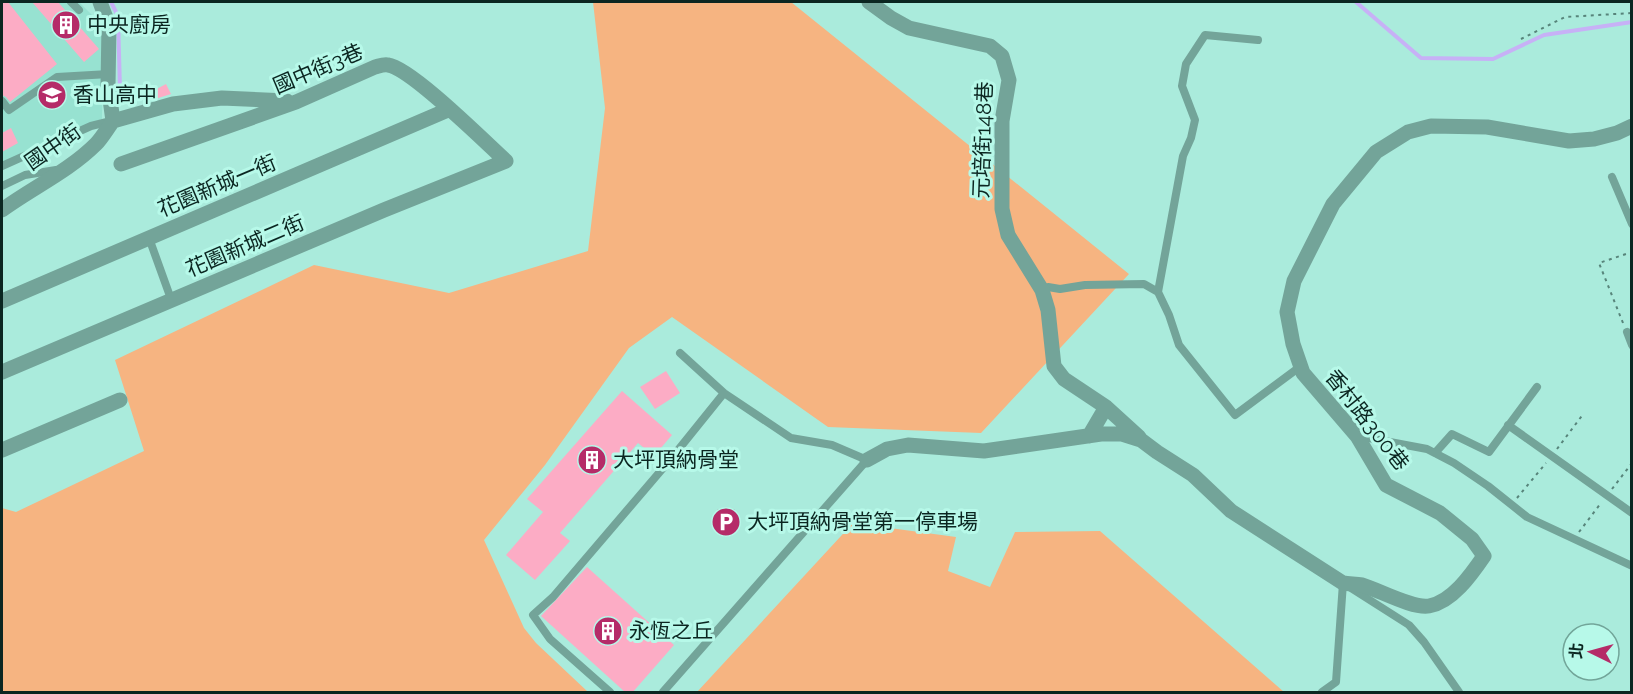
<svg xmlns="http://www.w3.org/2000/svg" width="1633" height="694" viewBox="0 0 1633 694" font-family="Raleway,'Noto Sans TC',sans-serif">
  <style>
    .built { fill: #97e2d1 }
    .green { fill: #f6b481 }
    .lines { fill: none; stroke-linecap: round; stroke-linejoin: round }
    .stream { stroke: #c7b1f6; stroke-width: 4 }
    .building { fill: #fcacc5 }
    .path { stroke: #57847a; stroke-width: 2; stroke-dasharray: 3 4.5; stroke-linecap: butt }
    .service { stroke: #73a499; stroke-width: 8 }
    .minor { stroke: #73a499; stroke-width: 15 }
    .labels { text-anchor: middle; stroke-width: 6; stroke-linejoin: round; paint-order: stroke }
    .poi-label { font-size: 21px; fill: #0b2621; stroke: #b7f9e9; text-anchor: start }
    .street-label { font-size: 21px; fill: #0b2621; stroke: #b7f9e9 }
  </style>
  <rect width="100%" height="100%" fill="#aaebdc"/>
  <path class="built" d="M2,2H79L103,26L102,119L2,162Z"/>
  <path class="green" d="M593,2H791L1129,274L981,433L828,427L672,317L629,348L545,465L484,540L524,628L536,643L588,692H2V508L16,512L144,451L115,360L314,265L449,293L588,251L605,108Z
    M853,523L956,537L948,571L990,587L1015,532L1100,531L1284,692H697Z"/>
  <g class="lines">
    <path class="stream" d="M111,2L118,16L120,90
      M1356,2L1421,58L1493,59L1544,35L1632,22"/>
  </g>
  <path class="building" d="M2,2H8L57,64L10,102L6,97L2,95Z
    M32,2H58L99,49L84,62Z
    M166,84L171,94L152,100L149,93Z
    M11,128L18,143L2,152V133Z
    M666,371L680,393L655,409L640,387Z
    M622,391L672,435L654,456L638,443L560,533L570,541L535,580L506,555L543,512L527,499Z
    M587,567L674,645L632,693H626L541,616Z"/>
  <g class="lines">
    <path class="path" d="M1521,39L1565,17L1632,13
      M1623,323L1599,263L1632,252
      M1557,449L1584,413
      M1612,489L1632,463
      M1517,498L1546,463
      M1579,532L1601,503"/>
    <path class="service" d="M71,2L79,10
      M2,101L9,110L57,77L109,74
      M2,166L91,126L111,121
      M1612,177L1632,224
      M2,186L25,175L56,170
      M149,238L171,299
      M1042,290L1048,287L1060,289L1085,285L1144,284L1158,292L1169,315L1179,345L1235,415L1301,366
      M1158,292L1183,156L1191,138L1195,120L1182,86L1186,64L1205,35L1258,40
      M1627,332L1632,345
      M1508,425L1632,513
      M1358,436L1427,449L1454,463L1488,486L1527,517L1632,566
      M1435,453L1452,434L1489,452L1537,387
      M610,692L550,639L533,615L553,597L670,460L724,393
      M663,692L867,460L832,445L791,438L724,393L680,353
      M1322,692L1336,682L1343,583L1409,625L1424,642L1459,692"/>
    <path class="minor" d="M869,2L891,18L909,28L990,46L1002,56L1009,80L1002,121V209L1008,235L1042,290L1048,310L1054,366L1064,379L1106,407L1139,437
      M113,121L173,104L222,98L287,101
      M2,210C32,188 69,171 96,144C102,138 107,129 113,121L108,85L109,26L100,2
      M2,301L450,109
      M2,372L384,210L506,161C485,142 411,68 388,65C384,64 379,66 375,67L296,102L121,164
      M1089,436L1106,407
      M2,450L120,400
      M867,460L887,449L908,445L984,451L1101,434H1122L1141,440L1157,452L1193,475L1231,511L1343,583C1349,584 1356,584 1362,585C1379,590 1413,609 1429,606C1452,602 1471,575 1484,556L1472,539L1440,513L1386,485L1357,436L1303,373L1293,344L1287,312L1294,281L1333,204L1376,152L1408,132L1431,126L1487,127L1569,141L1594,139L1617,133L1632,126"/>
  </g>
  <defs>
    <g id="building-disc" transform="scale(1.5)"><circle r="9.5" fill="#b52b68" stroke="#b7f9e9"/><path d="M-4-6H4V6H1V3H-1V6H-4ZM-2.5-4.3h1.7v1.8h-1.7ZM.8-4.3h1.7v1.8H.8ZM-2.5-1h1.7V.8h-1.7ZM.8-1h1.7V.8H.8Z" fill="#fff"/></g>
    <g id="school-disc" transform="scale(1.5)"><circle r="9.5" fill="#b52b68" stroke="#b7f9e9"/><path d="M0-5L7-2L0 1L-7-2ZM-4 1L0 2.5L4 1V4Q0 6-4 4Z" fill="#fff"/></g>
    <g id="parking-disc" transform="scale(1.5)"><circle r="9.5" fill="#b52b68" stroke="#b7f9e9"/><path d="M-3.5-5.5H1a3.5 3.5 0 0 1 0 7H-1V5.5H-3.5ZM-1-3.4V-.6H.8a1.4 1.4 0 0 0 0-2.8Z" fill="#fff"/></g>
  </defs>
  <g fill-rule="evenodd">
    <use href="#building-disc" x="66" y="25"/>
    <use href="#school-disc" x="52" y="95"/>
    <use href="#building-disc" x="592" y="460"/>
    <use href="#parking-disc" x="726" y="522"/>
    <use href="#building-disc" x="608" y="631"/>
  </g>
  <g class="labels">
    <g class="poi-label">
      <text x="87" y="32">中央廚房</text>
      <text x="73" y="102">香山高中</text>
      <text x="613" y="467">大坪頂納骨堂</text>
      <text x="747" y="529">大坪頂納骨堂第一停車場</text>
      <text x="629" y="638">永恆之丘</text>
    </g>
    <g class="street-label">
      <text transform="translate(318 69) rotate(-23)" y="7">國中街3巷</text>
      <text transform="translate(983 140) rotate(-88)" y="7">元培街148巷</text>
      <text transform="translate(53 147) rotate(-35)" y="7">國中街</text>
      <text transform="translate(217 186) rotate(-23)" y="7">花園新城一街</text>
      <text transform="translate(245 246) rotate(-23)" y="7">花園新城二街</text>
      <text transform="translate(1367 420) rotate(52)" y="7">香村路300巷</text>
    </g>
  </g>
  <rect width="1633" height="694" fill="none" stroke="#0b2621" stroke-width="6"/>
  <g transform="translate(1591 652) rotate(275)"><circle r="28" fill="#b7f9e9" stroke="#72a599" stroke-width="1.5"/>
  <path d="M0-4.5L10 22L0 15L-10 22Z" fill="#b52b68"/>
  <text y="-9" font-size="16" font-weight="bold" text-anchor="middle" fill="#0b2621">北</text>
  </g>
</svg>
